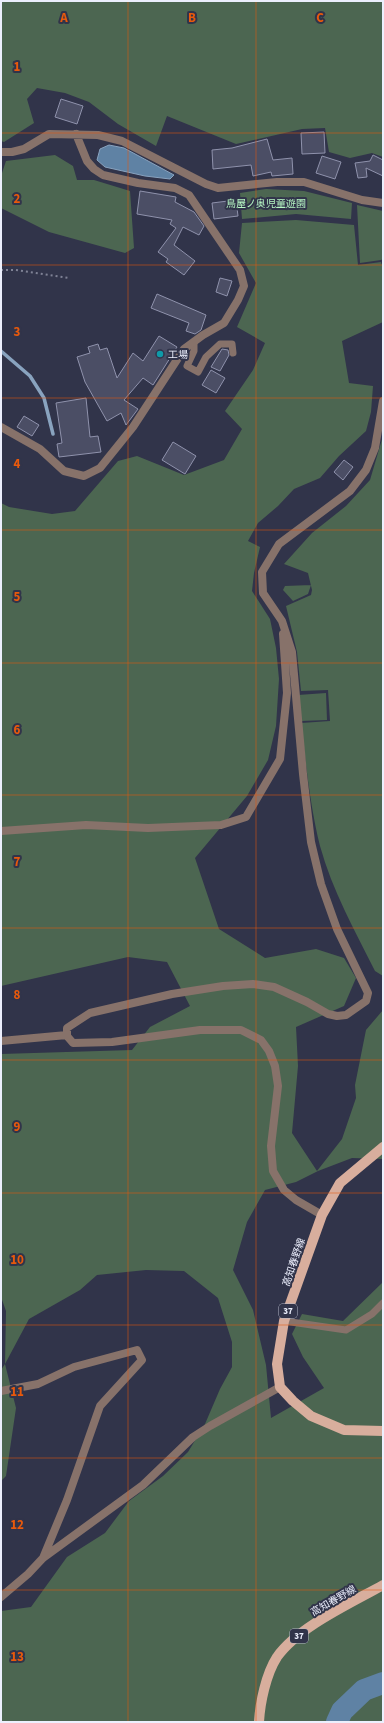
<svg xmlns="http://www.w3.org/2000/svg" width="384" height="1723" viewBox="0 0 384 1723" font-family="'Source Sans 3','Noto Sans JP',sans-serif">
  <style>
    .green { fill: #4c6651 }
    .water { fill: #5f82a4; stroke: #89a3bf }
    .lines { fill: none; stroke-linecap: round; stroke-linejoin: round }
    .stream { stroke: #89a3bf; stroke-width: 3.5 }
    .river { stroke: #5f82a4; stroke-width: 22 }
    .building { fill: #4b4e65; stroke: #8f92ac }
    .path { stroke: #7f8295; stroke-width: 2; stroke-dasharray: 2 3; stroke-linecap: butt }
    .service { stroke: #87726a; stroke-width: 7 }
    .minor { stroke: #87726a; stroke-width: 8 }
    .primary { stroke: #d8ae9d; stroke-width: 10 }
    .grid { fill: none; stroke: #e8590c; stroke-width: 1; stroke-opacity: 0.55 }
    .culture-dot { fill: #0f9aa8; stroke: #31344a; stroke-width: 1.5 }
    .labels { text-anchor: middle; stroke-width: 4; stroke-linejoin: round; paint-order: stroke }
    .shield { fill: #31344a; stroke: #b4b7c7; stroke-width: 1 }
    .shield-label { font-size: 9px; font-weight: bold; fill: #eceffd }
    .park-label { font-size: 10px; fill: #b6f7c3; stroke: #31344a }
    .poi-label { font-size: 10px; fill: #eceffd; stroke: #31344a; text-anchor: start }
    .street-label { font-size: 10px; fill: #eceffd; stroke: #31344a }
    .grid-label { font-size: 13px; text-anchor: middle; font-weight: bold; fill: #e8590c; stroke: #31344a; stroke-width: 4; stroke-linejoin: round; paint-order: stroke }
  </style>
  <rect width="100%" height="100%" fill="#31344a"/>
  <path class="green" d="M1,1H383V157L372,153L350,158L329,152L325,128L302,129L236,144L167,116L156,146L118,124L89,102L65,93L37,88L27,99L34,123L4,142L1,141Z
    M55,155L73,166L77,180H94L130,191L134,248L125,253L49,232L1,208V176L6,161Z
    M266,189L304,191L352,203L351,219L296,214L242,219L240,193Z
    M357,205L383,211V259L381,260L360,263Z
    M296,220L354,225L358,265L381,262L383,269V322L342,341L349,383L373,386L371,412L366,431L339,456L320,478L294,489L278,506L258,523L248,541L260,547L254,573L252,591L270,619L276,648L279,679L276,726L268,760L247,796L195,858L219,929L265,958L316,949L344,958L356,978L344,1006L296,1027L298,1066L292,1133L317,1171L342,1139L356,1098L355,1085L366,1030L383,1010V1159L352,1158L318,1171L296,1182L265,1190L247,1222L233,1270L253,1310L266,1365L271,1418L324,1388L303,1357L292,1334L302,1314L343,1321L383,1282V1722H1V1611L31,1607L67,1557L105,1533L129,1501L163,1476L188,1452L205,1424L220,1389L232,1367V1342L218,1298L184,1271L146,1270L97,1275L80,1290L29,1319L5,1364L16,1408L6,1476L1,1481V1370L5,1364L6,1311L1,1297V1054L132,1050L150,1027L190,1006L167,962L128,957L1,986V503L9,507L52,514L75,511L118,461L137,456L184,475L224,460L242,429L225,411L253,370L265,343L237,327L256,283L239,253L242,223Z
    M383,436V976L375,971C355,931 332,890 320,846C310,806 306,764 301,723L330,721L328,690L301,691L297,652L286,606L311,595L312,590L308,573L284,564L312,533L346,506L370,480Z
    M311,585L308,594L293,601L283,590L285,586Z
    M326,693L327,720L301,721L298,695Z"/>
  <path class="water" d="M109,145L124,148L174,175L170,179L145,176L105,167L97,160L100,149Z"/>
  <g class="lines">
    <path class="stream" d="M1,351L30,376L44,398L53,434"/>
    <path class="river" d="M337,1722L342,1711L364,1690L383,1683"/>
  </g>
  <path class="building" d="M61,99L83,106L77,124L55,117Z
    M324,132L325,153L302,154L301,133Z
    M267,139L273,160L292,158L293,174L272,176L271,172L253,176L251,165L213,169L212,150L232,148Z
    M373,155L383,160V176L366,168L367,177L358,178L355,163L370,161Z
    M322,156L341,162L335,179L316,173Z
    M140,191L176,197L175,202L194,212L204,226L199,235L183,227L174,245L195,261L184,275L166,262L168,259L158,252L176,228L170,224L172,220L137,214Z
    M236,200L238,216L214,219L212,203Z
    M220,278L232,281L227,296L216,292Z
    M157,294L206,315L201,330L195,334L186,331L189,323L151,308Z
    M159,336L177,347L153,385L143,378L124,400L138,409L126,425L121,413L107,421L85,382L77,357L90,353L88,347L98,344L100,350L107,348L117,378L133,353L143,361Z
    M222,349L228,350L229,355L220,371L211,367Z
    M211,370L225,378L216,393L202,385Z
    M86,398L90,437L98,436L101,452L59,457L57,444L62,443L56,403Z
    M24,416L39,425L32,436L17,427Z
    M173,442L196,456L185,474L162,460Z
    M344,460L353,467L343,480L334,472Z"/>
  <g class="lines">
    <path class="path" d="M1,270H16L69,278"/>
    <path class="service" d="M194,342V351L187,366L198,372L206,357L220,344H232L233,353
      M284,1321L346,1330L372,1314L383,1303"/>
    <path class="minor" d="M1,152H12L24,149L49,134L98,135L122,141L206,184L218,188L277,182H304L362,200L383,203
      M1,427L40,449L64,471L84,476L100,468L133,427L184,349L203,335L224,323L238,300L244,286L240,270L189,195L175,188L138,183L103,175L94,169L87,161L76,134
      M1,831L86,825L148,828L221,825L246,817L280,759L287,693L283,634
      M1,1041L67,1035
      M322,1215L296,1200L284,1190L273,1171L271,1146L278,1086L275,1066L269,1051L261,1040L241,1030H200L112,1042L73,1043L67,1036V1028L90,1013L172,994L223,986L253,984L274,987L307,1002L328,1014L337,1016L346,1015L366,1001L368,993L337,929L321,884L311,842L303,774L292,652L282,621L263,593L262,572L279,544L350,491L366,470L375,448L383,401
      M1,1391L38,1384L74,1367L137,1350L142,1360L100,1406L67,1500L43,1558
      M1,1597L28,1574L43,1558L143,1485L193,1437L210,1426L280,1387"/>
    <path class="primary" d="M383,1147L340,1183L322,1215L284,1321L277,1364L280,1387L293,1401L311,1416L344,1430L383,1431
      M259,1722C260,1703 266,1674 277,1657C298,1627 351,1603 383,1585"/>
  </g>
  <path class="grid" d="M128,1V1722M256,1V1722M1,133H383M1,265H383M1,398H383M1,530H383M1,663H383M1,795H383M1,928H383M1,1060H383M1,1193H383M1,1325H383M1,1458H383M1,1590H383"/>
  <circle class="culture-dot" cx="160" cy="354" r="4"/>
  <g class="labels">
    <g class="shield">
      <rect x="279" y="1304" width="18" height="14" rx="3"/>
      <rect x="290" y="1629" width="18" height="14" rx="3"/>
    </g>
    <g class="shield-label">
      <text x="288" y="1314">37</text>
      <text x="299" y="1639">37</text>
    </g>
    <g class="park-label">
      <text x="266" y="207">鳥屋ノ奥児童遊園</text>
    </g>
    <g class="poi-label">
      <text x="168" y="358">工場</text>
    </g>
    <g class="street-label">
      <text transform="translate(293 1262) rotate(-71)" y="4">高知春野線</text>
      <text transform="translate(333 1600) rotate(-30)" y="4">高知春野線</text>
    </g>
  </g>
  <g class="grid-label">
    <text x="64" y="22">A</text>
    <text x="192" y="22">B</text>
    <text x="320" y="22">C</text>
    <text x="17" y="71">1</text>
    <text x="17" y="203">2</text>
    <text x="17" y="336">3</text>
    <text x="17" y="468">4</text>
    <text x="17" y="601">5</text>
    <text x="17" y="734">6</text>
    <text x="17" y="866">7</text>
    <text x="17" y="999">8</text>
    <text x="17" y="1131">9</text>
    <text x="17" y="1264">10</text>
    <text x="17" y="1396">11</text>
    <text x="17" y="1529">12</text>
    <text x="17" y="1661">13</text>
  </g>
  <rect width="384" height="1723" fill="none" stroke="#eceffd" stroke-width="4"/>
</svg>
